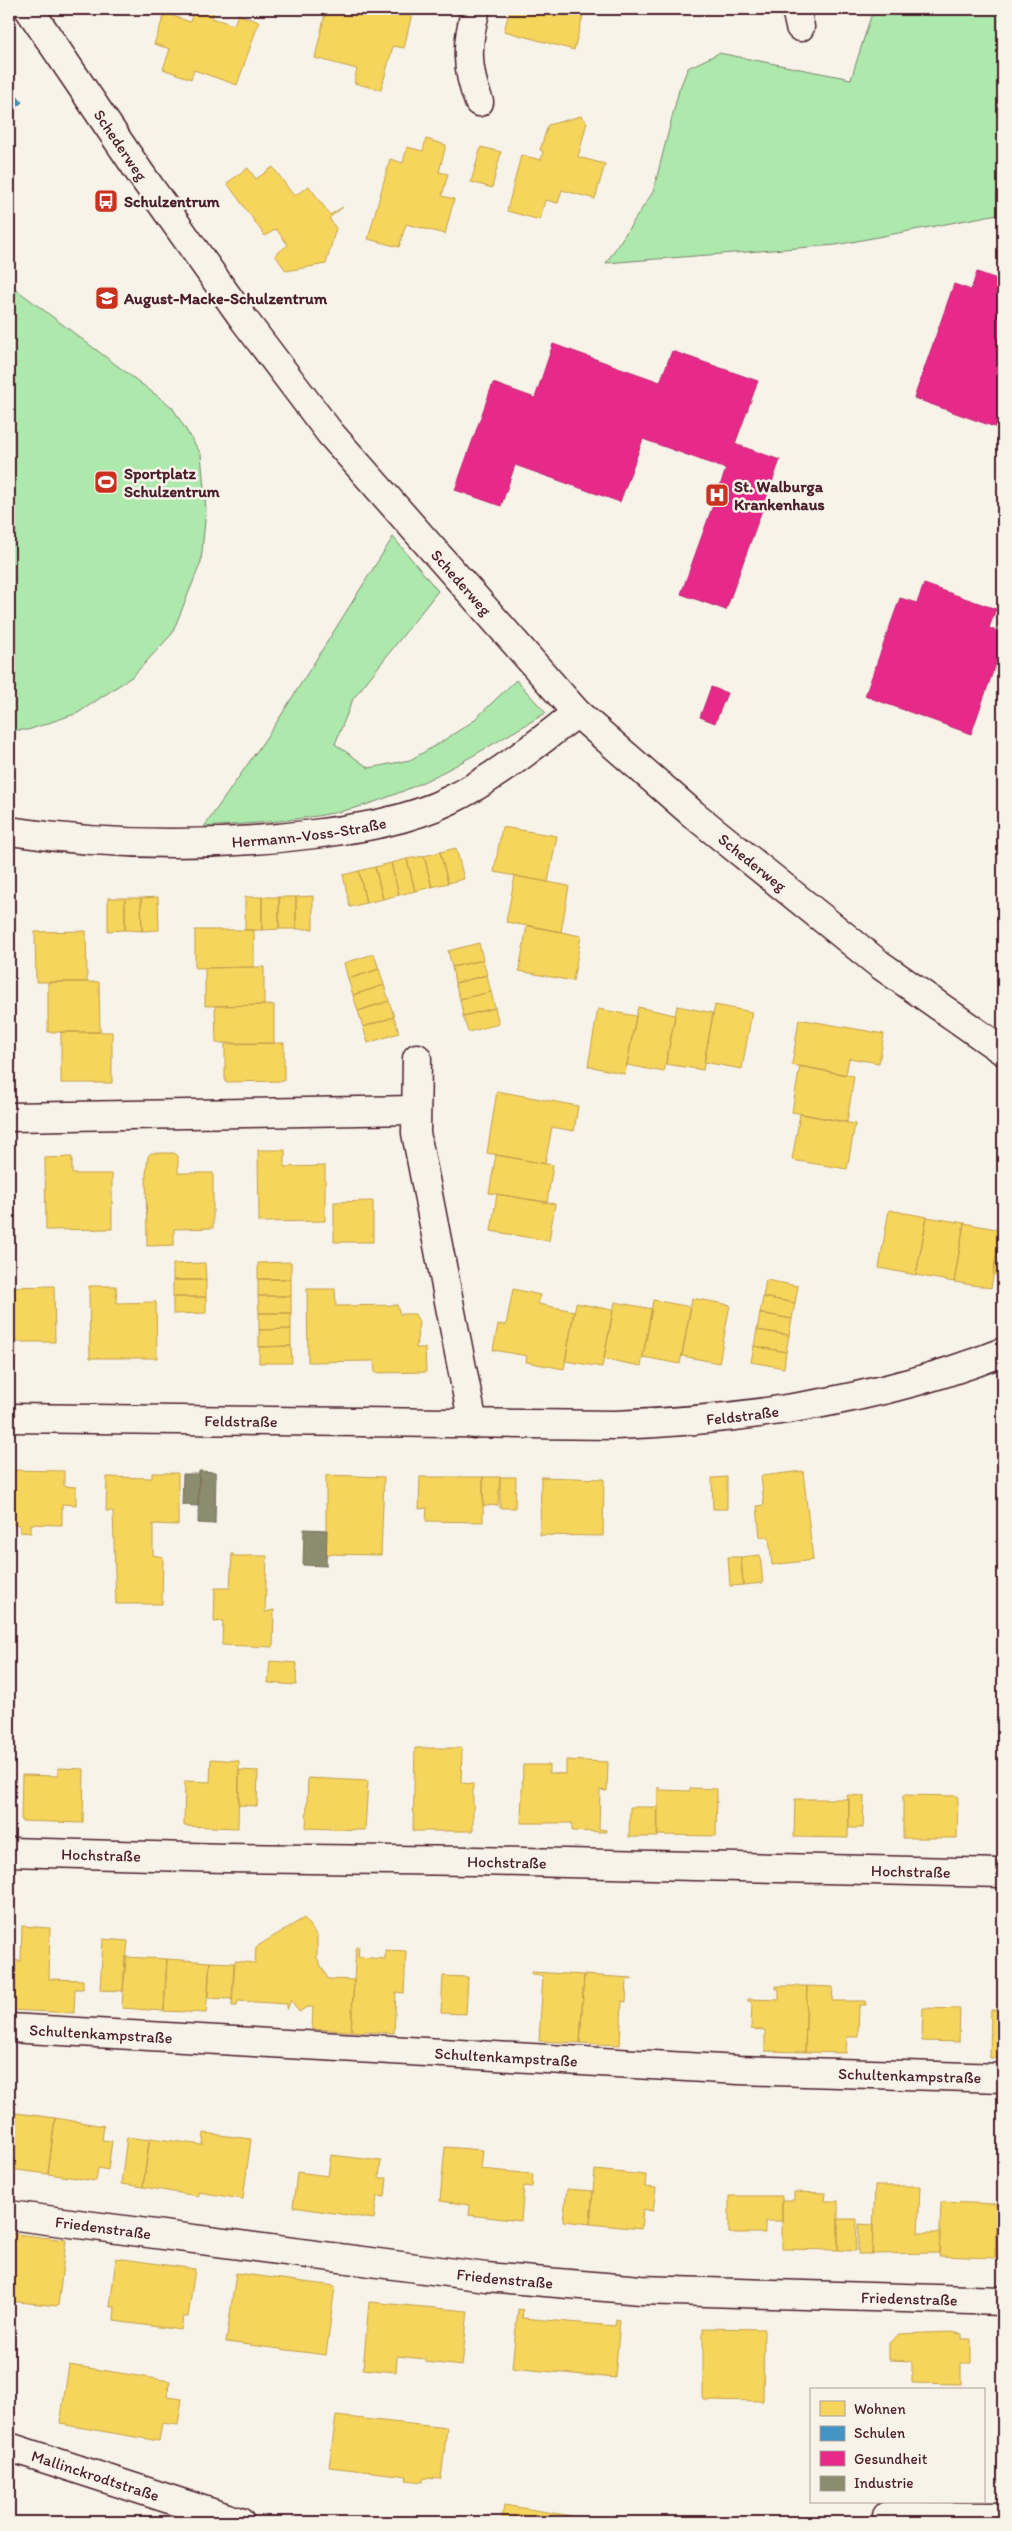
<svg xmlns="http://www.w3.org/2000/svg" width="1012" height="2531" viewBox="0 0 1012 2531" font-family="Itim,sans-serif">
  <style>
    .green { fill: #ade8ad; stroke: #7c846c }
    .homes { fill: #f6d55c; stroke: #c29e4d }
    .schools { fill: #4393c3; stroke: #457095 }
    .health { fill: #e7298a; stroke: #b8266e }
    .industry { fill: #8c8c6e; stroke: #786b5a }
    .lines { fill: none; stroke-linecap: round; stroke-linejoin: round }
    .minor-casing { stroke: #4a1f2b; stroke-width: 31 }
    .minor { stroke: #f7f3e8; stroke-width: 28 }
    .labels { text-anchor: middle; stroke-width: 5; stroke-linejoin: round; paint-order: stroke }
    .street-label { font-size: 16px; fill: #4a1f2b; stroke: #f7f3e8 }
    .poi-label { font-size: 16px; font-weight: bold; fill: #4a1f2b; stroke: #f7f3e8; text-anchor: start }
  </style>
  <rect width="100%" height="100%" fill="#f7f3e8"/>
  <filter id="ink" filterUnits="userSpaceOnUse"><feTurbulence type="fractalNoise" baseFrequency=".02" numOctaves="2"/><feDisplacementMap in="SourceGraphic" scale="10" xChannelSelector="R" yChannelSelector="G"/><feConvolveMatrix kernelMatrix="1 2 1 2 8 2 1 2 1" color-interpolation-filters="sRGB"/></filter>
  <g filter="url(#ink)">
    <path class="green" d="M888,9H1003V213L836,245L606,263L653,192L679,90L688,68L719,53L851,79L871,16Z
      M9,284L172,407L201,454L206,510L201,562L172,634L133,676L78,713L28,730H9Z
      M393,537L438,591L353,699L335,744L369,768L410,760L438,744L472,722L516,680L546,713C485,748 424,789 355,808C306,821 254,823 204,827L275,725Z"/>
    <path class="homes" d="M194,9L214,12L212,18L234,25L238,14L259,22L237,85L194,70L191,79L163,69L170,49L154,44L165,13L190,22Z
      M326,9H413L404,48L393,46L381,90L354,83L357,69L315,58Z
      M510,9H560L583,15L574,50L504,31Z
      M716,9H735L733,14Z
      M581,116L587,122L578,157L605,164L595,199L562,190L558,203L545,200L540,220L507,211L521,155L541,160L543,151L540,150L548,125Z
      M426,139L446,145L439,172L448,174L442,196L454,199L445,234L406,224L399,247L368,239L390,159L403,163L407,147L423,151Z
      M481,147L501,152L492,188L471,182Z
      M273,167L294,196L309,186L330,215L343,207L329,218L336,228L326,264L286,271L275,255L288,245L276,229L265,236L227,183L248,168L256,179Z
      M502,827L557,836L548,882L494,872Z
      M456,848L464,879L448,883L440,852Z
      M440,852L448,883L432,887L424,856Z
      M424,856L432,887L415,891L407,859Z
      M407,859L415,891L399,895L391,863Z
      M391,863L399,895L383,899L375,867Z
      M375,867L383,899L366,903L359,871Z
      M359,871L366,903L350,907L343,875Z
      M515,876L569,886L561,932L506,922Z
      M313,896V929H296V897Z
      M158,897L159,930L142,931L141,898Z
      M245,897H262V930H245Z
      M262,897H279V929L262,930Z
      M279,897H296V929H279Z
      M108,898H125V930L108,931Z
      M125,898H141L142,931L125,930Z
      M527,925L581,936L573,981L519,971Z
      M195,930H254V967L195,968Z
      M86,931L87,982H36L35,932Z
      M479,943L483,960L452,967L448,951Z
      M374,954L379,969L348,979L344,963Z
      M483,960L487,975L455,983L452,967Z
      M264,967V1005L205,1006V968Z
      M379,969L384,985L353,995L348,979Z
      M487,975L491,992L460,999L455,983Z
      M48,982H99L100,1032H48Z
      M384,985L389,1001L358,1011L353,995Z
      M491,992L495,1008L463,1016L460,999Z
      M389,1001L394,1017L363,1027L358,1011Z
      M274,1005V1043H216L215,1006Z
      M715,1005L752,1012L742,1069L704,1062Z
      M677,1006L713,1013L703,1070L666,1064Z
      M638,1007L675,1015L664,1072L627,1065Z
      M495,1008L499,1024L468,1032L463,1016Z
      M598,1009L636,1016L625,1074L588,1066Z
      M394,1017L399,1033L368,1043L363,1027Z
      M799,1019L884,1034L879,1063L849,1058L846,1075L792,1065Z
      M61,1032H112V1083H61Z
      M284,1043V1081L225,1082V1044Z
      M800,1066L854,1076L847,1122L792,1112Z
      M497,1091L578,1106L574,1131L552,1127L545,1164L487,1153Z
      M800,1114L855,1124L847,1169L792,1160Z
      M258,1150H285V1167L325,1166V1221L259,1222Z
      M151,1153H174L178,1156V1173H213V1228L174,1229V1245L147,1246L146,1174L148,1156Z
      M496,1155L553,1165L547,1202L489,1193Z
      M72,1157V1174H112V1229L46,1230L45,1158Z
      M9,1158H11V1213H9Z
      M497,1194L555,1204L549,1241L491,1231Z
      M373,1201V1242H334V1202Z
      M889,1210L927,1217L916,1275L879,1268Z
      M927,1217L964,1223L954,1282L916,1275Z
      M1003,1219V1276L993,1274Z
      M964,1223L1001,1230L991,1288L954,1282Z
      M291,1262V1279H258V1263Z
      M205,1263L206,1280H173V1264Z
      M258,1279H291V1296H258Z
      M173,1280H206V1297H173Z
      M766,1280L798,1286L795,1303L763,1297Z
      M54,1286L55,1342H16V1359H9V1287Z
      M89,1286H116L117,1303L156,1302L157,1358H90Z
      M307,1289H335L336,1306L397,1305L400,1314H415L419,1322L416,1348H425L426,1372L375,1373L374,1361L308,1362Z
      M513,1289L540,1295L538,1304L574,1311L564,1369L526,1362L527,1356L493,1350L498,1324L506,1325Z
      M258,1296H291V1313H259Z
      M173,1297H206V1313L173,1314Z
      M763,1297L795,1303L792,1319L760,1313Z
      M692,1298L730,1305L719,1363L682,1356Z
      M653,1300L691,1307L680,1364L643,1357Z
      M615,1302L652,1309L641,1366L604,1359Z
      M576,1303L613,1310L602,1367L565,1361Z
      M259,1313H291V1329L259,1330Z
      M760,1313L792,1319L789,1335L757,1330Z
      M291,1329V1346L259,1347V1330Z
      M757,1330L789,1335L786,1352L754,1346Z
      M291,1346L292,1363H259V1347Z
      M754,1346L786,1352L784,1368L751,1362Z
      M9,1470L64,1471V1486L76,1487V1505L62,1504V1525L31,1524V1533L20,1532V1525L9,1524Z
      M803,1471L813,1560L772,1565L769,1537H760L757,1506L764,1505L761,1476Z
      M152,1473H178V1525L153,1524V1555L163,1557L162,1604H116L113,1511H106L107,1477L152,1478Z
      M326,1475L384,1477L381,1555L326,1554Z
      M420,1477H483V1522L426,1521L427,1508L419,1509Z
      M483,1477H500L498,1505L483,1506Z
      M500,1477H516L515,1508H500Z
      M541,1477L604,1479L603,1536L540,1535Z
      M727,1477V1509H713L712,1478Z
      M232,1553L234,1556H267L265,1612L274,1610L273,1647L222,1645L223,1621L214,1622L215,1588H230Z
      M760,1555L763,1583L743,1585L741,1557Z
      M728,1557H741L743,1585L730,1586Z
      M270,1661L297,1663L296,1685L268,1683Z
      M415,1748H462L461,1783L473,1784V1831H413Z
      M211,1759L239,1761L238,1828L184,1826L185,1781L210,1782Z
      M566,1760L608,1762L607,1791L600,1790L599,1829L606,1830V1832L572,1831V1823H521L523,1765H549V1773L566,1774Z
      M58,1768L84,1769L83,1823L21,1821L22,1775L58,1776Z
      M239,1770L258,1771L257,1806L239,1805Z
      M308,1778L368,1781L365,1830L306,1828Z
      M658,1787L661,1790L690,1791V1788L717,1789L716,1836L657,1835Z
      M847,1795L864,1796L863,1828H849V1799H847Z
      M903,1795L958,1796L957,1838H903Z
      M795,1799H849L848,1838L794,1837Z
      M630,1807H658V1837H629Z
      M304,1918L317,1936V1958L328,1979L354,1980L351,2031L312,2029L313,2007H307L299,2012L291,2000L287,2010V2004L238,2001L237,2006H232L235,1961L255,1963L256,1947Z
      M22,1926L50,1928L49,1979L83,1980V1989H75L74,2013L9,2010V1960L21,1961Z
      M103,1939L128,1941L123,1991L100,1990Z
      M356,1947H359L358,1957L385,1959V1950L406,1951L404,1993L396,1992L394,2033L351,2031Z
      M125,1957L167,1959L164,2011L122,2008Z
      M167,1959L210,1962L206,2013L164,2011Z
      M210,1962L234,1963L232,2001L231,1999L208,1998Z
      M532,1972L584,1975L580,2043L539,2041L543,1976L532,1975Z
      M584,1975L632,1978V1980L627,1979L626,2002L622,2001L620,2045L580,2043Z
      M443,1976L468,1977L466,2014L441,2013Z
      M776,1986H807L805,2052L765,2051V2030L751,2029L752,2002L748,2001V1999L779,2000V1989H776Z
      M807,1986L833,1987L832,2001H865L866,2005H859L858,2037H847L846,2053L805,2052Z
      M1003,1994V2058H990L991,2010H1002Z
      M923,2008L960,2009L959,2042L922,2041Z
      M9,2112L55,2118L48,2174L9,2169Z
      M55,2118L104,2126L102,2140L112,2141L108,2170L98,2168L96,2181L48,2174Z
      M204,2133L251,2139L243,2199L198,2192V2196L143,2187L150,2138L203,2145Z
      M127,2137L149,2140L143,2187L121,2184Z
      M445,2147L483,2150L481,2169L533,2174L532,2187L524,2186L521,2221L469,2215L470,2205L440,2201Z
      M331,2155L381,2161L379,2178H387L385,2197L377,2196L374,2219L293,2207L297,2172L328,2176Z
      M595,2170L646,2175L645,2187L656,2188L653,2211L643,2209L641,2229L590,2224Z
      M875,2186H920L918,2233H940L939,2253L872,2254Z
      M567,2189L593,2191L590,2224L563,2221Z
      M794,2192L826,2193L825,2201H838V2250L782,2249V2200H794Z
      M729,2196H782V2221H765V2233H729Z
      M941,2202L997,2204L995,2258L939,2256Z
      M997,2204H1003V2258H995Z
      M838,2219H857L856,2251L838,2250Z
      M859,2224L873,2225L872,2254H858Z
      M9,2233L66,2240L58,2306L9,2301Z
      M116,2258L195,2269L188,2317H183L181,2330L114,2321L115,2307H110Z
      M236,2273L335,2286L326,2355L226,2342Z
      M369,2302L468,2311L462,2366L425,2362V2359L397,2356L396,2372L363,2369Z
      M518,2309L523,2310L522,2318L615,2326L616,2319L620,2320L615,2378L512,2368Z
      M703,2328L764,2329L763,2401L703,2400Z
      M951,2332L962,2334V2339H971V2363H961V2384L912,2383V2361L889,2360V2343L899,2334Z
      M69,2365L170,2381L167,2397L182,2399L178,2425L162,2423L159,2441L60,2424Z
      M336,2416L447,2428L441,2479L424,2478L423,2482L406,2480L407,2476L329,2467Z
      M1001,2463H1003V2493H1002Z
      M504,2505L566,2515L565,2522H501Z
      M566,2515L606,2522H565Z"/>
    <path class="schools" d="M9,87L22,102L9,114Z"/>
    <path class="health" d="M977,272L1003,281V430L914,398L954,284L971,290Z
      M553,344L660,382L672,351L758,381L735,444L780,460L726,610L681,594L726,469L643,439L620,502L515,465L501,506L455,490L493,383L535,398Z
      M924,584L996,609L989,628L1003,634V643L971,734L865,696L900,598L917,603Z
      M711,687L727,693L715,723L700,717Z"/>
    <path class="industry" d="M199,1471L216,1472L215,1524L198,1523Z
      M183,1474H199L198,1506L182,1505Z
      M304,1529L327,1530L326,1566L303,1565Z"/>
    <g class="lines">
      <g class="minor-casing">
        <g id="minor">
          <path id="s1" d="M29,9L140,173L245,321L330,433L577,713L693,814L879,964L1003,1051"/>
          <path d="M476,9C466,43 466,69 479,102"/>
          <path d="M796,9L800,27"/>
          <path id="s2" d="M9,831C110,846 213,847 314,834C361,828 407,821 450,800C496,778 537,743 577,713"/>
          <path d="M417,1058L416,1133L473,1424"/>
          <path d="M9,1117L415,1110"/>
          <path id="s3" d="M9,1418L615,1425C747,1420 880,1401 1003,1352"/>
          <path id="s4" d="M9,1852L225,1858L475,1861L1003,1873"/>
          <path id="s5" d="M9,2028L739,2070L1003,2078"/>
          <path id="s6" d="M9,2215L486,2277L641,2290L1003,2301"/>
          <path id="s7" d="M9,2447L240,2522"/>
          <path d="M887,2516L1003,2517"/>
        </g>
      </g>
      <use href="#minor" class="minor"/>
    </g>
  </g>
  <defs>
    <g id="bus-square" transform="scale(1.25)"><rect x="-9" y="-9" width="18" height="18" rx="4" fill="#c8321e" stroke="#f7f3e8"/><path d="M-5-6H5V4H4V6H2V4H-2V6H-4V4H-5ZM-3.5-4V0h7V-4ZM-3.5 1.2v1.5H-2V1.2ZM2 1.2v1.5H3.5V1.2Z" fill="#fff"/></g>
    <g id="school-square" transform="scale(1.25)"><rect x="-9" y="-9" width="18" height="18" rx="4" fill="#c8321e" stroke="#f7f3e8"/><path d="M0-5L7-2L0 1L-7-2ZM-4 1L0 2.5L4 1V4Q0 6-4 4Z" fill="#fff"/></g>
    <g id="stadium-square" transform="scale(1.25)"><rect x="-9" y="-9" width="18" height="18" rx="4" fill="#c8321e" stroke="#f7f3e8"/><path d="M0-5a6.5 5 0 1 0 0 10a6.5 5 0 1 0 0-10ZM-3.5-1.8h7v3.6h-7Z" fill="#fff"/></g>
    <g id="hospital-square" transform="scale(1.25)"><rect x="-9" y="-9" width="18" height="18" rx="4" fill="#c8321e" stroke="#f7f3e8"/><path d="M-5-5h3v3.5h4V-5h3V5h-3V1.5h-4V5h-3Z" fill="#fff"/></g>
  </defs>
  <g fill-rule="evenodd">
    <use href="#bus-square" x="106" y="201"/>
    <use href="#school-square" x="107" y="298"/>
    <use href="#stadium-square" x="106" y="482"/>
    <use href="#hospital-square" x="717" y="495"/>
  </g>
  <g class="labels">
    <g class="street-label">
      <text dy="6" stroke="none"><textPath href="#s1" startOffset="164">Schederweg</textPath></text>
      <text dy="6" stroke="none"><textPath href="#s1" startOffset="719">Schederweg</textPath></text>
      <text dy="6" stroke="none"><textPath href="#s2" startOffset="301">Hermann-Voss-Straße</textPath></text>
      <text dy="6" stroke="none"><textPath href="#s1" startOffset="1124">Schederweg</textPath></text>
      <text dy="6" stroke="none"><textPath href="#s3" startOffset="734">Feldstraße</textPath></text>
      <text dy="6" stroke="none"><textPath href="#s3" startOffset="232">Feldstraße</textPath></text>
      <text dy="6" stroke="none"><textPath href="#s4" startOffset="92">Hochstraße</textPath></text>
      <text dy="6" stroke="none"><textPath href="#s4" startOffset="498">Hochstraße</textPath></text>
      <text dy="6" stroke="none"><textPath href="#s4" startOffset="902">Hochstraße</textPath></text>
      <text dy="6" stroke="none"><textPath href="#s5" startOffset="92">Schultenkampstraße</textPath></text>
      <text dy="6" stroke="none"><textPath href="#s5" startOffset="498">Schultenkampstraße</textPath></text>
      <text dy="6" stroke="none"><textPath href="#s5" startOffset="902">Schultenkampstraße</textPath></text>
      <text dy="6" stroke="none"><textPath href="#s6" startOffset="95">Friedenstraße</textPath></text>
      <text dy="6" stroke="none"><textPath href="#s6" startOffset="500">Friedenstraße</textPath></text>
      <text dy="6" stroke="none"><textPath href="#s6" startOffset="905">Friedenstraße</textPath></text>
      <text dy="6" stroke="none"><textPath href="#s7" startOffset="91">Mallinckrodtstraße</textPath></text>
    </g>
    <g class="poi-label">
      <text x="124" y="207">Schulzentrum</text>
      <text x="124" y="304">August-Macke-Schulzentrum</text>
      <text x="124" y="479">Sportplatz<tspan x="124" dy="18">Schulzentrum</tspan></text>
      <text x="734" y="492">St. Walburga<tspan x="734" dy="18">Krankenhaus</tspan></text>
    </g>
  </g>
  <rect width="1012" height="2531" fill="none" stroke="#f7f3e8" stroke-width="30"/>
  <rect x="15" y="15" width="982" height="2501" fill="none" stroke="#4a1f2b" stroke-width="2" filter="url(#ink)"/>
  <rect x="810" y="2388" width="175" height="115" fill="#f7f3e8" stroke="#b29e9c"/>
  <rect x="820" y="2401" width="25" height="15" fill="#f6d55c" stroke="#b29e9c"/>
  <text x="854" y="2414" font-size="15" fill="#4a1f2b">Wohnen</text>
  <rect x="820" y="2426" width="25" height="15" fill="#4393c3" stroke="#b29e9c"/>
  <text x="854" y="2438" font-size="15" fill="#4a1f2b">Schulen</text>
  <rect x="820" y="2451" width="25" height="15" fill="#e7298a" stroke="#b29e9c"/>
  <text x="854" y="2464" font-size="15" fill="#4a1f2b">Gesundheit</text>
  <rect x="820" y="2476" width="25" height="15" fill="#8c8c6e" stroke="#b29e9c"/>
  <text x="854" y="2488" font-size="15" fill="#4a1f2b">Industrie</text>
</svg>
